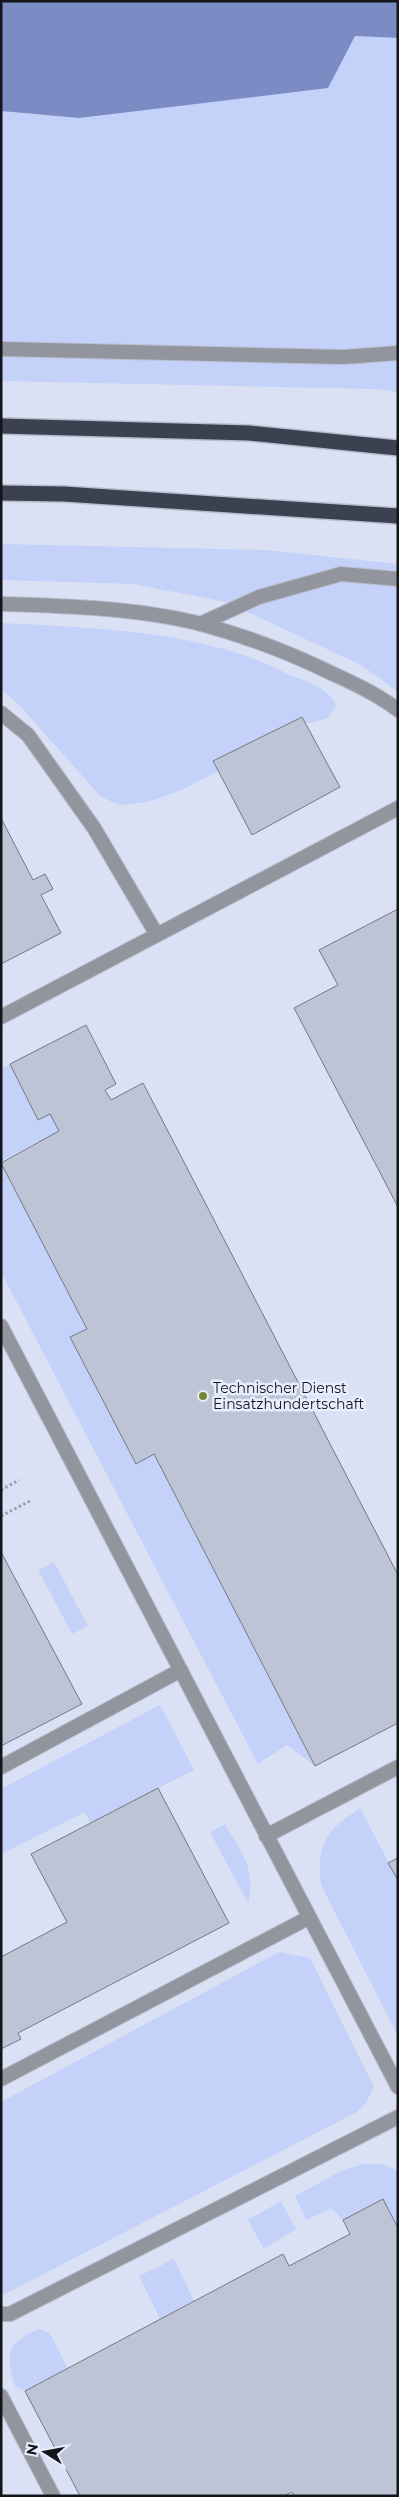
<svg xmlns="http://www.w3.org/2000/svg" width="399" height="2497" viewBox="0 0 399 2497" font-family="Montserrat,sans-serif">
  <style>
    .green { fill: #c4d1f8 }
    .water { fill: #7b8cc5 }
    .building { fill: #bdc4d6; stroke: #737889 }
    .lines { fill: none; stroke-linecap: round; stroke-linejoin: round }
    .service-casing { stroke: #b7bccd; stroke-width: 16 }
    .minor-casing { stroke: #b7bccd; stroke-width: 16 }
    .motorway-casing { stroke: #b7bccd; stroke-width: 18 }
    .path { stroke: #9a9fad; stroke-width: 3; stroke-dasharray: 2.5 2.5; stroke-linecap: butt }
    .service { stroke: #92959d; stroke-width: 14 }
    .minor { stroke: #92959d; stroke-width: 14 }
    .motorway { stroke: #3c4150; stroke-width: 15 }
    .poi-dot { fill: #758838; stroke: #e9eefe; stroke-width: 2 }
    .labels { text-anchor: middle; stroke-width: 5; stroke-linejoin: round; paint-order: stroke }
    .poi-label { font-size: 14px; fill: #13151b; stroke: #e9eefe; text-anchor: start }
  </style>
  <rect width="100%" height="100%" fill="#dbe1f4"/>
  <path class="green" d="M355,35L398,38V392L375,389L1,381V111L79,118Z
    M1,544L267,550L398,564V692L361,665L226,602L133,584L1,580Z
    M1,623C80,627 174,630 249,657C263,662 277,669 290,675C308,682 328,688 336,705L328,718L305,724L213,761L218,771L182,790L148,802L120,805L101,797L21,707L1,689Z
    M10,1064L38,1120L50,1114L59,1131L1,1161V1069Z
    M1,1163L87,1329L71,1338L136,1463L154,1454L315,1766L287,1745L258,1764L1,1272Z
    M54,1562L88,1626L72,1634L38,1570Z
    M160,1705L194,1770L90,1823L85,1812L1,1854V1789Z
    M360,1808L398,1880V2036L321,1885C317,1842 325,1832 360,1808Z
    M225,1824C242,1854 256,1867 248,1903L210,1832Z
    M279,1952L310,1958L374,2087L366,2103L357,2112L1,2296V2102Z
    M363,2164H383L398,2171V2228L383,2199L343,2220L331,2208L306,2220L295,2196L343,2170Z
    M281,2201L296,2229L264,2249L248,2220Z
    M174,2259L194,2301L160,2319L139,2276Z
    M39,2329L50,2333L68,2369L25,2391L15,2386C5,2355 7,2342 39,2329Z"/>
  <path class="water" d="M1,1H398V38L355,36L328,88L79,118L1,111Z"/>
  <path class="building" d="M302,717L340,787L252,835L213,761Z
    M1,818L33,880L45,874L53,889L41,895L61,933L1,964Z
    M398,909V1207L294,1008L338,985L319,950Z
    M86,1025L116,1084L105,1090L111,1100L143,1083L398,1575V1723L315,1766L154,1454L136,1464L70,1337L87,1329L1,1163L59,1131L50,1114L38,1120L10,1064Z
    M1,1552L82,1704L1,1746Z
    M158,1788L229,1923L18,2033L21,2039L1,2049V1957L67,1922L31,1854Z
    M398,1858V1880L388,1863Z
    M383,2199L398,2228V2496H294L292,2492L284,2496H80L25,2391L283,2254L289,2266L350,2234L343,2220Z"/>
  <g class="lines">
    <g class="service-casing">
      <path id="service" d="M1,604C67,606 137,608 201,624C245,636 288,652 329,672C353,683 377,694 398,710
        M200,624L259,597L341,574L398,579
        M1,713L28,735L94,828L157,935
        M1,1017L398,808
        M1,1326L398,2087
        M1,1767L181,1670
        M266,1836L398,1767
        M1,2079L308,1918
        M1,2314H10L398,2117
        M1,2396L53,2496"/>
    </g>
    <g class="minor-casing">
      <path id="minor" d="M1,349L343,357L398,353"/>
    </g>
    <g class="motorway-casing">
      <path id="motorway" d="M1,426L249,433L398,448
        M1,493L64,494L398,516"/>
    </g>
    <path class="path" d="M1,1490L19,1480
      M1,1516L30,1501"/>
    <use href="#service" class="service"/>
    <use href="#minor" class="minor"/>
    <use href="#motorway" class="motorway"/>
  </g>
  <circle class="poi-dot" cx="203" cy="1396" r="5"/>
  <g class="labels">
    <g class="poi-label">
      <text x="213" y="1393">Technischer Dienst<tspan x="213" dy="16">Einsatzhundertschaft</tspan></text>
    </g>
  </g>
  <rect width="399" height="2497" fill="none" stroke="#13151b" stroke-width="5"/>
  <g transform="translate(45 2452) rotate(281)" stroke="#e9eefe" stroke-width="4" paint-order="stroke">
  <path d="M0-4L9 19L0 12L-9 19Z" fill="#13151b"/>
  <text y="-8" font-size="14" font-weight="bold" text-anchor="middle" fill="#13151b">N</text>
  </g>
</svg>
